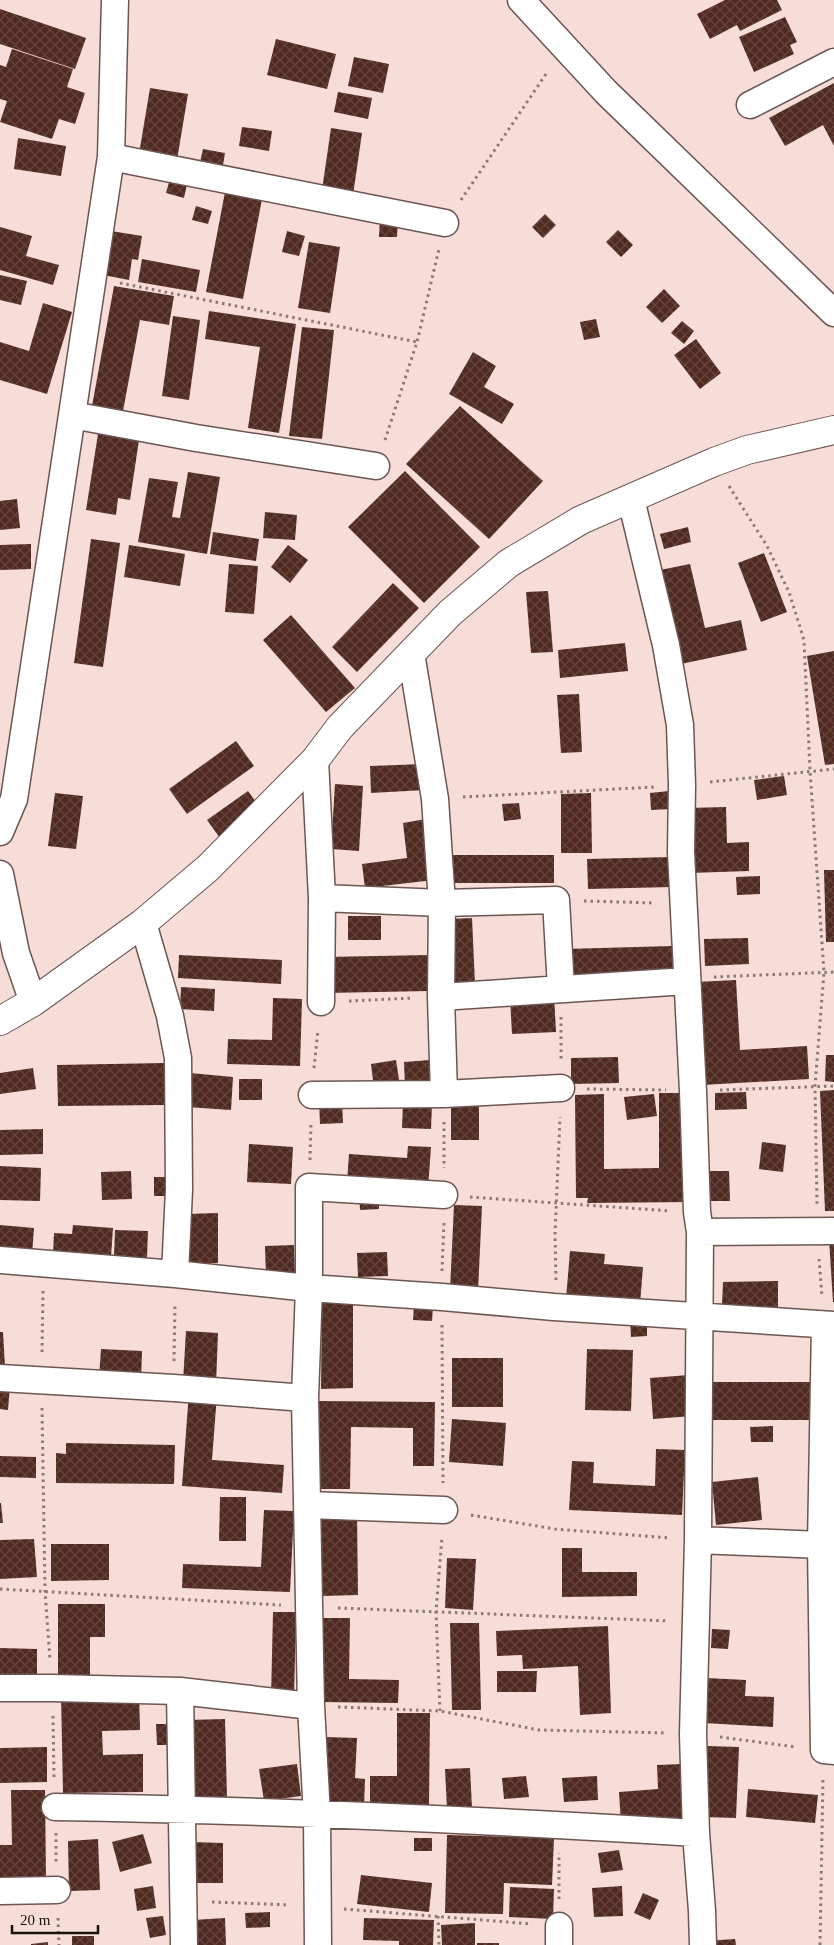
<svg xmlns="http://www.w3.org/2000/svg" width="834" height="1945" viewBox="0 0 834 1945" font-family="Georgia,serif">
  <style>
    .building { fill: url(#building-cross-hatch) }
    .lines { fill: none; stroke-linecap: round; stroke-linejoin: round }
    .street-casing { stroke: #6c5652; stroke-width: 29 }
    .secondary-casing { stroke: #6c5652; stroke-width: 30 }
    .path { stroke: #8a7975; stroke-width: 3; stroke-dasharray: 2.5 4; stroke-linecap: butt }
    .street { stroke: #fff; stroke-width: 26 }
    .secondary { stroke: #fff; stroke-width: 28 }
  </style>
  <defs>
    <pattern id="building-cross-hatch" width="8" height="8" patternUnits="userSpaceOnUse" patternTransform="scale(1.25)"><rect width="8" height="8" fill="#502921"/><path d="M0 0l8 8M0 8l8-8" fill="none" stroke="#65463f"/></pattern>
  </defs>
  <rect width="100%" height="100%" fill="#f6ddd7"/>
  <path class="building" d="M725,0H777L782,10L740,31L737,25L710,39L697,14Z
    M0,9L86,38L75,69L0,44Z
    M785,17L797,42L790,45L794,54L754,72L739,37Z
    M276,39L336,54L327,89L267,75Z
    M12,49L73,69L67,87L85,93L75,124L59,119L52,139L0,122L7,101L0,99V65L6,67Z
    M354,57L389,64L383,93L348,86Z
    M834,83V146L823,125L785,146L769,118Z
    M150,88L188,94L177,160L139,154Z
    M338,92L372,98L368,119L334,112Z
    M242,127L272,131L269,151L239,146Z
    M331,128L362,133L353,195L322,190Z
    M18,138L66,146L61,176L14,169Z
    M203,149L225,153L222,171L199,167Z
    M170,179L187,184L184,198L166,193Z
    M225,192L262,199L243,299L206,292Z
    M196,206L212,211L208,224L192,220Z
    M545,214L556,225L543,238L532,227Z
    M380,217L398,218L397,237H379Z
    M0,227L32,236L26,256L59,265L53,285L0,270Z
    M618,230L633,245L621,257L606,242Z
    M111,231L142,236L138,260L132,259L129,280L103,275Z
    M287,231L305,236L299,256L282,252Z
    M309,242L340,247L330,313L298,308Z
    M142,259L200,270L196,292L138,282Z
    M0,275L27,281L21,305L0,300Z
    M114,286L174,296L169,325L140,320L123,411L92,406Z
    M664,289L680,306L662,323L646,307Z
    M43,303L72,312L47,394L0,380V342L29,351Z
    M209,311L296,324L279,433L248,428L260,347L205,339Z
    M173,316L200,320L189,400L162,396Z
    M596,319L600,337L584,340L580,322Z
    M682,321L694,331L684,344L671,333Z
    M302,327L334,330L322,439L289,436Z
    M696,339L721,373L700,389L674,355Z
    M473,352L496,366L484,387L514,404L502,424L449,394Z
    M460,406L543,481L489,539L406,464Z
    M98,434L139,440L130,500L118,498L116,515L86,510Z
    M405,471L480,547L424,603L348,527Z
    M188,472L220,477L207,554L138,542L149,478L178,482L172,517L180,518Z
    M17,499L20,528L0,530V501Z
    M265,512L297,515L295,540L263,538Z
    M688,527L691,542L664,549L660,534Z
    M213,532L259,539L256,561L210,554Z
    M91,539L120,543L103,667L74,663Z
    M31,544V569L0,570V545Z
    M129,545L185,554L180,586L124,577Z
    M288,545L308,560L290,583L271,567Z
    M764,553L787,612L761,622L738,563Z
    M229,564L258,566L254,614L225,612Z
    M690,564L705,628L741,620L747,650L681,664L660,570Z
    M393,583L419,608L357,672L332,647Z
    M548,591L553,652L531,653L526,592Z
    M291,615L355,688L326,712L263,640Z
    M625,643L628,671L560,678L558,650Z
    M834,651V764L825,765L807,656Z
    M579,694L582,752L561,753L557,695Z
    M236,741L254,766L187,814L169,789Z
    M424,764L425,790L371,793L370,766Z
    M784,776L787,795L757,800L754,780Z
    M335,784L363,786L359,851L331,849Z
    M248,791L261,809L220,838L207,820Z
    M669,791L670,809L651,810L650,793Z
    M55,793L83,796L76,849L48,846Z
    M591,793L592,853H561V794Z
    M519,803L521,819L504,821L502,804Z
    M726,807L727,843L749,842V871L690,873L687,808Z
    M426,819L434,880L365,888L362,864L407,858L403,823Z
    M448,855H554V883H448Z
    M671,857L672,887L588,889L587,859Z
    M824,870H834V942H826Z
    M760,876V894L737,895L736,877Z
    M348,916H381V940H348Z
    M472,918L475,984L453,985L450,919Z
    M748,938L749,964L705,966L704,939Z
    M672,946L673,978L566,981L565,949Z
    M179,955L282,960L281,984L178,978Z
    M429,955V991L326,993L325,957Z
    M736,980L740,1050L807,1046L809,1079L702,1085L696,982Z
    M181,987L215,989L214,1011L180,1009Z
    M554,995L556,1032L512,1034L510,998Z
    M273,998L302,999L300,1066L227,1064L228,1039L272,1040Z
    M826,1055H834V1082L825,1081Z
    M618,1057L619,1083L571,1084V1058Z
    M396,1060L400,1086L374,1089L371,1064Z
    M430,1060L432,1086L405,1087L404,1062Z
    M164,1063V1105L58,1106L57,1065Z
    M33,1068L36,1089L0,1094V1073Z
    M190,1073L233,1077L231,1110L187,1107Z
    M239,1079H262V1100H239Z
    M834,1090V1211H825L820,1091Z
    M746,1092L747,1109L715,1110V1093Z
    M659,1093H686L691,1202L587,1203L588,1198H576L575,1095L604,1094V1169L659,1168Z
    M654,1094L657,1116L627,1120L624,1097Z
    M451,1098H479V1140H451Z
    M319,1101H342L343,1123L320,1124Z
    M403,1103L432,1105L431,1129L402,1128Z
    M43,1129V1154L0,1155V1130Z
    M762,1142L786,1145L783,1172L759,1169Z
    M249,1144L293,1147L291,1184L247,1182Z
    M408,1146L431,1147L428,1188L347,1182L349,1154L407,1158Z
    M0,1166L41,1168L40,1201L0,1200Z
    M131,1171L132,1199L102,1200L101,1172Z
    M706,1171H729L730,1201H706Z
    M154,1177H171V1196H154Z
    M379,1192V1209L360,1210L359,1193Z
    M454,1205L482,1206L478,1292L450,1290Z
    M218,1213V1263H186V1214Z
    M0,1225L34,1228L32,1255L0,1252Z
    M73,1225L113,1228L111,1257L53,1253L54,1233L72,1234Z
    M115,1230L148,1231L147,1258L114,1257Z
    M829,1239H834V1302H833Z
    M294,1245L295,1275L266,1276L265,1246Z
    M570,1251L605,1254L604,1264L643,1267L640,1304L566,1299Z
    M387,1252L388,1276L358,1277L357,1253Z
    M778,1281V1317H750V1305H722L723,1282Z
    M322,1303H353V1388L321,1389Z
    M414,1305L433,1306L432,1321L413,1320Z
    M630,1318H647V1336L631,1337Z
    M186,1331L218,1333L216,1384L183,1382Z
    M0,1332H3L5,1367H0Z
    M101,1349L142,1351L141,1381L99,1378Z
    M587,1349L633,1350L631,1411L585,1410Z
    M452,1358H503V1407H452Z
    M689,1375L692,1416L653,1419L650,1378Z
    M711,1382H815L814,1420H710Z
    M0,1385L10,1386L8,1410L0,1409Z
    M189,1392L217,1394L212,1460L284,1465L282,1493L182,1486Z
    M317,1401L435,1402L434,1466H413V1428L351,1427L350,1489H316Z
    M452,1419L506,1423L503,1466L449,1462Z
    M773,1426V1442H751L750,1427Z
    M66,1443L175,1445L174,1484L56,1483V1453L66,1454Z
    M656,1449L685,1450L682,1515L569,1510L572,1461L594,1462L593,1483L655,1486Z
    M0,1456L36,1457V1478L0,1477Z
    M758,1477L762,1520L716,1525L712,1482Z
    M220,1497H246V1541H219Z
    M0,1503H1L3,1523H0Z
    M264,1510L294,1511L290,1592L182,1588L183,1564L261,1567Z
    M321,1513H357L358,1595L322,1596Z
    M34,1539L37,1577L0,1579V1540Z
    M51,1544H109V1580L51,1581Z
    M562,1548H582V1572H637V1596L562,1597Z
    M447,1558L476,1559L473,1610L445,1608Z
    M58,1604H105V1637H90V1684L58,1685Z
    M273,1612H296L294,1698H271Z
    M323,1618H350L349,1679L399,1680L398,1703L322,1702Z
    M450,1623H479L481,1710H452Z
    M608,1626L611,1713L580,1715L578,1666L523,1669L522,1655L497,1656L496,1631Z
    M712,1629L730,1630L728,1649L711,1648Z
    M0,1648L37,1649V1678L0,1677Z
    M497,1671H537L536,1692H497Z
    M706,1678L746,1680L745,1696L774,1697L773,1727L704,1723Z
    M139,1692L140,1730L102,1731L103,1755L143,1754V1792L63,1793L61,1694Z
    M397,1713H430L429,1805H370V1776H397Z
    M225,1719L227,1798L191,1799L188,1720Z
    M156,1724H177V1745H157Z
    M326,1737L357,1738L355,1778L365,1779L364,1807L323,1806Z
    M707,1746L739,1747L736,1818L704,1817Z
    M47,1747V1782L0,1783V1748Z
    M297,1764L301,1796L264,1801L259,1769Z
    M683,1764L686,1819L621,1824L619,1792L658,1789L657,1765Z
    M470,1768L472,1808L447,1809L445,1769Z
    M526,1776L529,1797L504,1799L502,1778Z
    M597,1776L598,1800L564,1802L562,1778Z
    M748,1789L818,1795L815,1823L746,1817Z
    M11,1790H45L46,1882H0V1845H12Z
    M143,1834L152,1863L120,1872L112,1842Z
    M447,1835L554,1838L552,1885L504,1883L503,1914L445,1913Z
    M414,1838H432V1851H414Z
    M98,1839L100,1890L69,1891L68,1841Z
    M192,1842L223,1843V1883H192Z
    M619,1850L623,1870L601,1873L598,1853Z
    M361,1875L432,1883L429,1912L357,1904Z
    M153,1886L156,1908L137,1911L134,1889Z
    M622,1886L623,1916L594,1917L592,1888Z
    M510,1887L554,1889L553,1919L509,1917Z
    M643,1893L659,1900L650,1920L634,1913Z
    M270,1912V1927L246,1928L245,1913Z
    M163,1916L166,1935L150,1938L146,1918Z
    M225,1918L226,1945H194L193,1920Z
    M364,1918L434,1920L433,1945H399V1941L363,1940Z
    M475,1923V1945H442L441,1925Z
    M72,1936H94V1945H72Z
    M735,1939L736,1945H706V1941Z
    M48,1942V1945H31V1944Z
    M477,1943H499V1945H477Z"/>
  <g class="lines">
    <g class="street-casing">
      <path id="street" d="M521,0L606,92L834,313
        M750,105L834,62
        M111,157L445,223
        M72,415L196,438L376,466
        M631,499L666,645L680,725L682,785L681,852L693,1091L697,1212L700,1232L698,1540L693,1734L696,1833L702,1911L703,1945
        M411,653L435,799L442,903L441,997L444,1094
        M315,760L322,898L321,1002
        M0,832L14,799L111,157L115,0
        M0,874L16,953L33,1002
        M322,898L442,903L556,900L561,989
        M143,923L170,1016L178,1058L179,1190L175,1274
        M441,997L687,981
        M312,1095L444,1094L561,1088
        M700,1232L834,1231
        M0,1260L175,1274L309,1288L442,1297L554,1307L834,1325
        M825,1325L821,1545L824,1750L834,1751
        M0,1378L174,1388L305,1398
        M308,1505L444,1510
        M698,1540L821,1545
        M0,1688H52L180,1691L311,1706
        M180,1691L184,1945
        M55,1807C269,1810 482,1820 696,1833
        M0,1891L57,1890
        M559,1926V1945
        M318,1945L317,1815L311,1706L305,1398L309,1288V1187L444,1195"/>
    </g>
    <g class="secondary-casing">
      <path id="secondary" d="M0,1021L33,1002L143,923L208,868L315,760L340,727L450,613L509,563L581,520L714,462L747,450L834,430"/>
    </g>
    <path class="path" d="M461,200L548,71
      M120,283L417,342
      M385,440L417,342L439,249
      M729,486L767,546L789,592L804,640L810,771L824,972L815,1086L817,1205
      M710,782L834,769
      M463,797L654,787
      M584,901L655,903
      M714,977L834,972
      M349,1001L413,998
      M561,1017V1060
      M314,1068L318,1030
      M587,1089L666,1090
      M720,1090L834,1086
      M444,1122V1168
      M310,1160L311,1122
      M470,1197L671,1211
      M819,1259L822,1297
      M442,1271L444,1222
      M556,1280L555,1235L560,1117
      M442,1325L443,1483
      M42,1352L43,1291
      M174,1361L175,1303
      M42,1408L45,1591L50,1660
      M471,1515L555,1529L671,1538
      M0,1589L281,1605
      M338,1608L669,1621
      M338,1707L440,1711L539,1730L667,1733
      M440,1711L436,1612L442,1537
      M53,1716L54,1779
      M720,1737L796,1747
      M56,1833V1862
      M559,1899V1853
      M212,1902L290,1905
      M344,1909L532,1924
      M438,1916L439,1945
      M58,1918L59,1945
      M820,1945L823,1778"/>
    <use href="#street" class="street"/>
    <use href="#secondary" class="secondary"/>
  </g>
  <path d="M12 1925v8h86v-8" fill="none" stroke="#1a1210" stroke-width="2.5"/>
  <text x="20" y="1925" font-size="15" fill="#1a1210" stroke="#f6ddd7" stroke-width="4" paint-order="stroke">20 m</text>
</svg>
